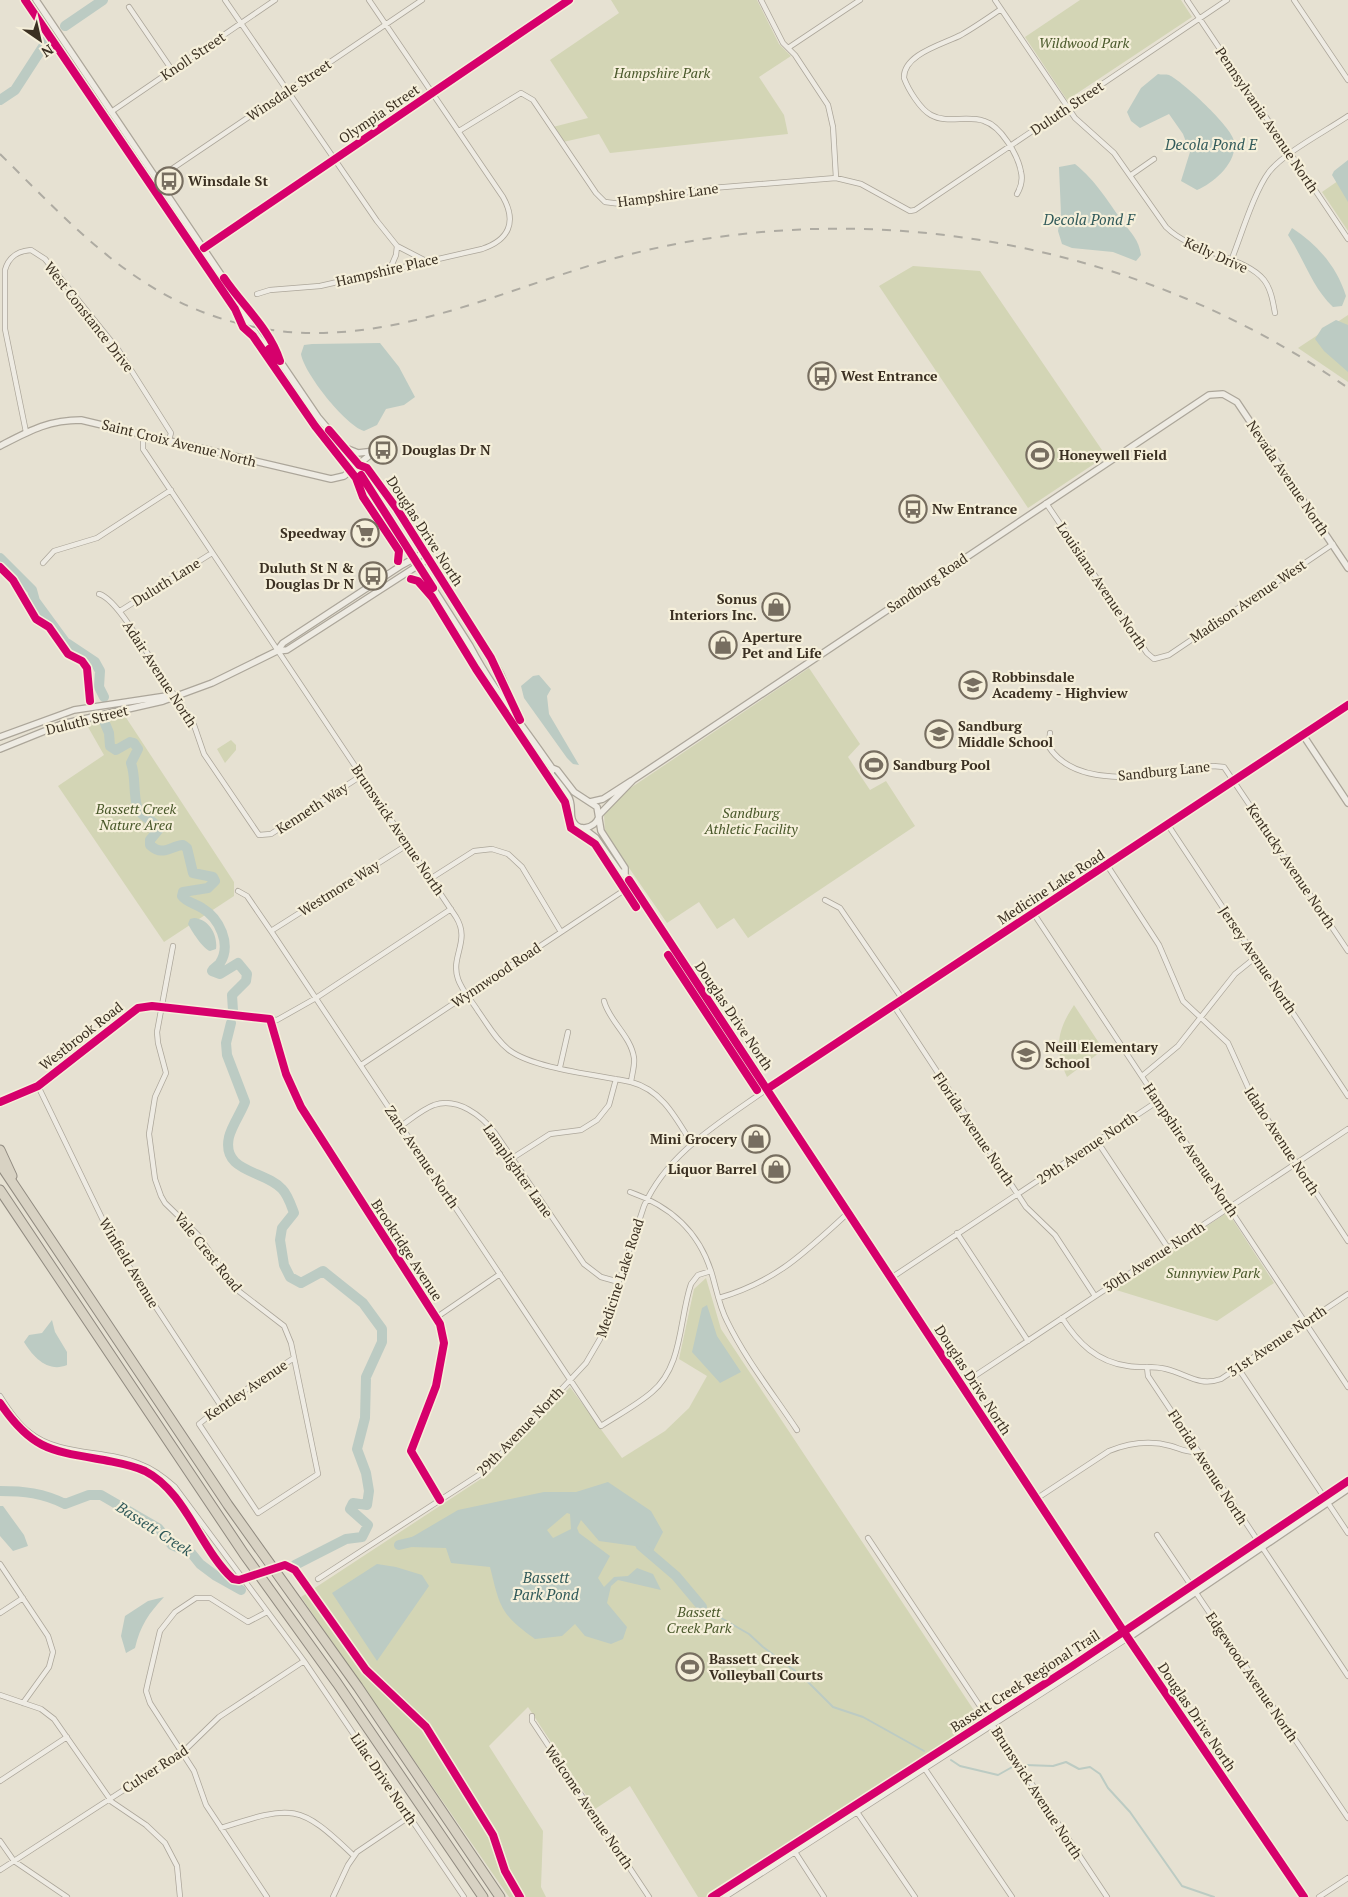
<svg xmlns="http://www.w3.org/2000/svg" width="1348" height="1897" viewBox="0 0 1348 1897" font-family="'PT Serif',serif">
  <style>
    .green { fill: #d3d5b5 }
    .water { fill: #bccbc3; fill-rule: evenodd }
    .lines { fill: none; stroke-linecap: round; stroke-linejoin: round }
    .stream { stroke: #bccbc3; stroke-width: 2 }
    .river { stroke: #bccbc3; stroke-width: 10 }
    .minor-casing { stroke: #aca69a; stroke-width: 6 }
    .tertiary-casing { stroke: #aca69a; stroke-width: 8 }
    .motorway-casing { stroke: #918b81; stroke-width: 11 }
    .minor { stroke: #eeebe3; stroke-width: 4.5 }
    .tertiary { stroke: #eeebe3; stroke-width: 5.5 }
    .motorway { stroke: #d8d2c3; stroke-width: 9 }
    .rail { stroke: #aeaba2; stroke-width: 2; stroke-dasharray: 9 9; stroke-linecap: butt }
    .cycleway-casing { stroke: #f5efda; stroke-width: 11 }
    .cycleway { stroke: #d6006c; stroke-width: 8 }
    .labels { text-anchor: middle; stroke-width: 4.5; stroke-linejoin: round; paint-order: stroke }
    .park-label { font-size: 14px; font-style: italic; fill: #485729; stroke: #f5efda }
    .street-label { font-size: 14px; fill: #3b3022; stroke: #f5efda }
    .poi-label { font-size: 14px; font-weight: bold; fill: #3b3022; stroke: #f5efda; text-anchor: start }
    .water-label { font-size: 15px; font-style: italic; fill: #315a5a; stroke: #f5efda }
  </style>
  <rect width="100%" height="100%" fill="#e6e1d2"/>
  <path class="green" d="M611,0H757L779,44L791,56L759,77L784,115L788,134L610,153L599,134L563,142L553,127L588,118L550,60L619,13Z
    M1080,0H1181L1192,17L1067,100L1025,37Z
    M1348,174V231L1322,192Z
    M913,266L980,271L1106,456L1028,508L879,286Z
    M1348,315V382L1298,348Z
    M809,668L860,744L848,757L870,790L886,781L915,826L748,938L734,918L717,929L699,902L667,923L605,833L604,814L611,804L626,791Z
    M123,713L234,882V896L164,942L58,786L104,755L84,720Z
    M231,740L236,745V750L225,763L217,749Z
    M1074,1005L1101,1046L1099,1053L1067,1077C1054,1048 1057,1031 1074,1005Z
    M1225,1214L1231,1217L1274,1283L1217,1321L1113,1289Z
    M706,1278L721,1329L983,1724L715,1897H698L630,1786L595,1809L528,1707L489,1746L543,1831L541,1887L546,1897H509L301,1597L490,1473L570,1387L622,1458L665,1431L689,1408L707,1376L679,1359L694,1289Z"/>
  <path class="water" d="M1158,74C1161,75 1166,74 1169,75C1182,81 1232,127 1234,141C1238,162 1214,183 1197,190L1181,181L1190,152L1183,134L1169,114L1140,128L1131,121L1127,112L1141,88Z
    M1348,160V202L1332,175L1334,171Z
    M1075,164C1097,182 1106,199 1123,222C1131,233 1139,240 1141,255L1136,261L1113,252L1072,248L1062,244L1058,231L1061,214L1059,167Z
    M1292,228C1318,245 1337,267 1346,296L1342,306L1333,307C1312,287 1304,259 1288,235Z
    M1336,320L1348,325V372L1324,351L1315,339L1322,328Z
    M380,343L399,367L415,397L404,405L386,409L377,425L364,431C345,425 304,373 301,354L304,345L312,344Z
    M539,675L551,689L547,696L549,714L579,765L573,764L567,758L524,698L521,686L533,676Z
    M194,918C209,919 218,935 216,949L210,951C203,949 191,930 188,924L190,919Z
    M707,1305L717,1336L741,1372L720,1383L692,1352L702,1308Z
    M52,1320L55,1332L67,1352V1365C48,1373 33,1357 24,1342L29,1335L42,1333Z
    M608,1482L651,1511L663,1532L649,1559L635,1546L599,1541L581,1520L577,1528L579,1533L610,1556L598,1578L604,1587L614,1577L628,1576L637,1568L653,1574L661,1590L618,1580L611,1586L607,1603L627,1627L623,1639L611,1644L585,1636L575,1624L562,1636L535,1639C500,1614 500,1607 490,1567L451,1563L446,1548L410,1547L407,1540L458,1510L544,1492H576ZM567,1513L570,1514L571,1529L553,1538L547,1530Z
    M0,1506H3L24,1535L28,1546L13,1551L0,1536Z
    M377,1564L396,1567L422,1575L429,1586L377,1661L332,1593Z
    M164,1597C149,1613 140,1626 135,1648L126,1653L121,1636L125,1616L148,1601Z"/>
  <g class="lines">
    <path class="stream" d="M702,1607L749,1634L763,1647L802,1676L833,1707L863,1717L924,1751
      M951,1760L960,1766L998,1775L1014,1766
      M1025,1765L1053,1766L1066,1762L1079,1769L1090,1767L1100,1774L1108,1788L1130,1812L1182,1886L1214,1897"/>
    <path class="river" d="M65,26L103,0
      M0,100L15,90L48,39
      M0,558L32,590L35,601L65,642L95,662L100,671L99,687L104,697
      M104,721L109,733L110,746L116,750L130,742L134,743L138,749L131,763C136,777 133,792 137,806C140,817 154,820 159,829L150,840V845C163,857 170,846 183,845L187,848L193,873L213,877L215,881L208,888L183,892L182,896C186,902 196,904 202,908C219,918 232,944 220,963C218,966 214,967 212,971L220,974L238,963L247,974L246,981L232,995L233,1011
      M231,1023L226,1043L227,1055L245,1102C241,1113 232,1125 229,1137C221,1173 265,1170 282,1189C288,1195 291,1205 294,1213L282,1228L280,1240L284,1265L290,1277L301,1283L323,1271L363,1303L382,1329V1342L366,1377L365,1418L357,1449L366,1473L369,1491L367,1505L353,1503L350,1509L368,1525L362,1537L346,1539L295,1565
      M0,1491C24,1491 43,1493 65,1504L89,1495H101L158,1528L172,1545L192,1554L200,1564L216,1576L241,1590
      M399,1545L420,1540
      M641,1546L676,1576L702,1607"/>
    <g class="minor-casing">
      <path id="minor" d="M225,0L377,221L397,246L426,261
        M761,0L783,43L795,55L828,105L833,127L836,178
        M995,0L1075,118L1114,153L1166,227C1193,254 1245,256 1264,280C1271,289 1273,302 1275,313
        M1187,0L1348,239
        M1294,0L1348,80
        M129,7L172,70
        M1001,9C988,18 975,27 961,35C944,44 903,54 904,78C908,89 920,109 931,115C947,124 967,115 984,121C1001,126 1018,155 1021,172C1023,180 1021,187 1017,194
        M788,48L860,0
        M111,112L275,0
        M459,131L521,93L533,100L596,193L605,202L621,204L712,188L836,178L861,184L910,211L915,210L1227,0
        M1131,175L1154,159
        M157,179L422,0
        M1231,261C1241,236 1254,192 1269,172C1285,152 1326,131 1348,116
        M390,269L396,255L397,246
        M257,294L270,290L320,286L482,249C509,240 517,222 503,197L369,0
        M26,432L5,329V270C9,256 18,251 31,250L45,259L119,351L171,433L169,440
        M143,434V449L456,917C471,941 450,956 458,979C462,991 472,1001 478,1011C488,1025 496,1040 509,1050C534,1069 599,1075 631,1082C662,1090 676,1118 692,1144
        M1046,503L1147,653L1154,659L1169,655L1333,544
        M43,563L54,551L97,538L171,490
        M99,594C119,599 156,669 169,689L175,695L194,725L204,754L259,835L271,834L361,776
        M120,611L212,553
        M1050,733L1049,747C1080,795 1167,772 1213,766L1224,767L1348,951
        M1168,825L1348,1096
        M1107,865L1159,945L1183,1001L1228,1043L1252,1096L1348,1241
        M430,879L474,851L492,849L508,854L522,867L561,932
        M238,891L247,896L271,931L601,1426C618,1415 637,1405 652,1392C683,1366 679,1319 691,1284L698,1275L711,1271
        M825,900L840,908L903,1000
        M1034,914L1348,1387
        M271,931L407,845
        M173,946L157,1032L158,1043L166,1073L155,1097L149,1134L155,1179L161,1196L165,1203L198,1235L236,1289L284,1326L291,1343L318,1474L258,1513L199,1424L221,1406L294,1358
        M604,1001C609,1021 631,1036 634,1058C635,1065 632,1074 631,1082
        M894,1006L1026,1207L1055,1235L1095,1296
        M270,1019L286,1074L301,1107L440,1324L444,1343L436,1386L411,1451L440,1500
        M361,1065L632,885
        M560,1067L568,1032
        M1142,1076L1178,1046L1235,974L1256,957
        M38,1086L115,1245L221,1406
        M0,1102L38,1086L138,1008L152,1006L277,1020L316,998L451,909
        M401,1126C411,1119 423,1109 434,1105C458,1097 482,1116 495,1133L584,1264L601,1277L619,1282
        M1097,1141L1168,1248
        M511,1159L550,1134L581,1130L597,1120L609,1105L616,1079
        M630,1192C670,1206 698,1230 711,1271C716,1287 719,1306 727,1321C746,1360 774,1395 797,1430
        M957,1233L1028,1341
        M891,1278L1158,1101
        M719,1298C777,1281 804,1253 848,1213
        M437,1317L500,1274
        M1062,1318C1078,1343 1097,1362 1128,1366C1141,1368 1154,1366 1166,1369C1187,1374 1199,1387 1221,1379L1348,1294
        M1147,1367L1148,1376L1348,1676
        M1238,1368L1348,1533
        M961,1385L1348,1129
        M0,1396C8,1409 17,1423 29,1432C60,1457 105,1449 140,1464C154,1469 164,1477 175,1487L304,1661L464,1897
        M1036,1499L1109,1451C1129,1443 1150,1440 1171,1446C1181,1449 1187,1453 1198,1452
        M1157,1535L1348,1818
        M868,1538L1107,1897
        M0,1564L48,1636L53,1652L49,1667L23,1703
        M318,1579L485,1471L586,1363L600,1339L644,1206C668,1152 721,1122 767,1089
        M267,1612L248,1622L210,1598H196L175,1612L160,1631L148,1682L146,1691L150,1703L194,1771L206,1805L267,1897
        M0,1613L23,1598
        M0,1695L41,1709L54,1719L112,1802L146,1825L165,1843L177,1866L180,1897
        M532,1716V1721L649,1897
        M925,1769L1012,1897
        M0,1781L67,1737
        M857,1812L915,1897
        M221,1828C293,1805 299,1803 354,1856
        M0,1841L14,1861L67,1897
        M795,1852L824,1897
        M0,1870L184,1751L219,1717L304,1661
        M333,1897L348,1865L357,1852L409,1817
        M725,1897L1128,1638
        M1319,1897L1348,1878"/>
    </g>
    <g class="tertiary-casing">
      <path id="tertiary" d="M36,0L230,288C249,308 271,335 280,361C259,343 242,313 230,288
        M204,248L569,0
        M280,361L318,417L359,465L367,468L397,509L487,650L501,675L518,716
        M0,446C29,431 48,420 81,420L331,479L344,476L375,451
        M348,449L358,453L375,451
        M359,465L360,474L470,646C493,690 525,728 552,768L551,774C557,781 563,788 568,796C573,803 570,811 572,819C577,833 594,829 599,817
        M277,651L283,643L402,565L424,553
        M1303,735L1348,803
        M0,737L74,710L173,695
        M0,749L62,724L163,701L212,683L277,651L287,650L428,559
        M552,768L557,770L574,792L597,807L601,831L625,868V875
        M590,802L603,799L631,781
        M599,815L633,780L675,752L1209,395L1223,394L1237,402L1348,568
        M583,828L596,838L619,871L625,875L1128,1638L1304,1897
        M767,1089L1348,705
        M1128,1638L1348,1489"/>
    </g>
    <g class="motorway-casing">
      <path id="motorway" d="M0,1150L12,1176
        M0,1164L228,1505L358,1687L500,1897
        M0,1190L244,1554L337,1683L483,1897"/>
    </g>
    <use href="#minor" class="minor"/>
    <use href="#tertiary" class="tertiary"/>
    <use href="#motorway" class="motorway"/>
    <path class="rail" d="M0,154C73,226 137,299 241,324C365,355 479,299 595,264C846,188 1134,237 1348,388"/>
    <g class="cycleway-casing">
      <path id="cycleway" d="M25,0L235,309L243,327L253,336L315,426L356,478L363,497L399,551L398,561
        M204,248L569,0
        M224,278C242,305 270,329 280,361L269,349
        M329,430L359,465L367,468L397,509L491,658L520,720
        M361,475L433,588
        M0,567L13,580L36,619L49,627L68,654L82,661L87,668L90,701
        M411,579L418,581L432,597L476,669L565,802L571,828L595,844L636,907
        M629,880L1128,1638L1304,1897
        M668,955L757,1090
        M767,1089L1348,705
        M0,1102L38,1086L138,1008L152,1006L270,1019L286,1074L301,1107L440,1324L444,1343L436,1386L411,1451L440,1500
        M0,1403C32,1450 51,1451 104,1460C118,1463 132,1465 145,1471C186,1492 200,1549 233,1579L239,1580L285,1565L295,1570L366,1670L426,1727L493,1835L505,1871L520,1897
        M712,1897L1071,1667L1348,1481"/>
    </g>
    <use href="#cycleway" class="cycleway"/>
  </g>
  <defs>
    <g id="bus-ring" transform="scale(1.4375)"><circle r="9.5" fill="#f5efda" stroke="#776e60" stroke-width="1.5"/><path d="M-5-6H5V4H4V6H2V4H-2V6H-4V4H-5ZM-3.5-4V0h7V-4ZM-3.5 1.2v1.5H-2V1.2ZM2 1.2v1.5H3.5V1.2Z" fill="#776e60"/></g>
    <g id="stadium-ring" transform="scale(1.4375)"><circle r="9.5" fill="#f5efda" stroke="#776e60" stroke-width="1.5"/><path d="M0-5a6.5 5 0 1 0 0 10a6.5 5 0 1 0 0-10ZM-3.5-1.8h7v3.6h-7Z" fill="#776e60"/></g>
    <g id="supermarket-ring" transform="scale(1.4375)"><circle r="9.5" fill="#f5efda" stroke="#776e60" stroke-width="1.5"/><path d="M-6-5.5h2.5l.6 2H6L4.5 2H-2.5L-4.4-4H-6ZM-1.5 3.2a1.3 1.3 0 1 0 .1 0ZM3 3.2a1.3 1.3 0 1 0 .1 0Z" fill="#776e60"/></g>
    <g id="shop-ring" transform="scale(1.4375)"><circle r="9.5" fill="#f5efda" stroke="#776e60" stroke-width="1.5"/><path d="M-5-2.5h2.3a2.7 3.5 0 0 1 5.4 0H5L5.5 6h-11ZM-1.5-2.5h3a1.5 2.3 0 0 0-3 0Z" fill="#776e60"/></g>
    <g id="school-ring" transform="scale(1.4375)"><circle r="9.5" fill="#f5efda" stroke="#776e60" stroke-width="1.5"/><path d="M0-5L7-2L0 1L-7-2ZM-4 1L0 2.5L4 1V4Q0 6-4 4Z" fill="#776e60"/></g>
  </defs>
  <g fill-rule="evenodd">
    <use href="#bus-ring" x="169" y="181"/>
    <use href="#bus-ring" x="822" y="376"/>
    <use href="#bus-ring" x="383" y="450"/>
    <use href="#stadium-ring" x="1040" y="455"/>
    <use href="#bus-ring" x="913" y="509"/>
    <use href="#supermarket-ring" x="365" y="533"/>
    <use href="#bus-ring" x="373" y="576"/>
    <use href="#shop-ring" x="776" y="607"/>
    <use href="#shop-ring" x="723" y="645"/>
    <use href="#school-ring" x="973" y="685"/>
    <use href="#school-ring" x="939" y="734"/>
    <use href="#stadium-ring" x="874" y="765"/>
    <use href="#school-ring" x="1026" y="1055"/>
    <use href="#shop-ring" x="756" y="1139"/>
    <use href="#shop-ring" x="776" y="1169"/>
    <use href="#stadium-ring" x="690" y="1667"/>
  </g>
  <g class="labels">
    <g class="park-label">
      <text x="1084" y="48">Wildwood Park</text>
      <text x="662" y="78">Hampshire Park</text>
      <text x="136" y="814">Bassett Creek<tspan x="136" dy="16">Nature Area</tspan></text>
      <text x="751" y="818">Sandburg<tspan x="751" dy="16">Athletic Facility</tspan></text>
      <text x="1213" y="1278">Sunnyview Park</text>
      <text x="699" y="1617">Bassett<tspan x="699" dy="16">Creek Park</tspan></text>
    </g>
    <g class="street-label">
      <text transform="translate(193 56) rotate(-34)" y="5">Knoll Street</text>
      <text transform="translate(289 90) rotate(-34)" y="5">Winsdale Street</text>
      <text transform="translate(1067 108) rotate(-34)" y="5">Duluth Street</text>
      <text transform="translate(379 114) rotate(-34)" y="5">Olympia Street</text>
      <text transform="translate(1267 120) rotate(56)" y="5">Pennsylvania Avenue North</text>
      <text transform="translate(668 195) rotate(-8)" y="5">Hampshire Lane</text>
      <text transform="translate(1216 255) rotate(24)" y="5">Kelly Drive</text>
      <text transform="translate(387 270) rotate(-13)" y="5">Hampshire Place</text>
      <text transform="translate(89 317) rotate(52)" y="5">West Constance Drive</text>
      <text transform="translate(179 443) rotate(14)" y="5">Saint Croix Avenue North</text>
      <text transform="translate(1288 478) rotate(56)" y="5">Nevada Avenue North</text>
      <text transform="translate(425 531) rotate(57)" y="5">Douglas Drive North</text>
      <text transform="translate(166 582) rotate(-32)" y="5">Duluth Lane</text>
      <text transform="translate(927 583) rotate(-34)" y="5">Sandburg Road</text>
      <text transform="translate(1102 586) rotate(56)" y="5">Louisiana Avenue North</text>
      <text transform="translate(1248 601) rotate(-34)" y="5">Madison Avenue West</text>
      <text transform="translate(160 674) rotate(57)" y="5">Adair Avenue North</text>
      <text transform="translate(87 720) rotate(-14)" y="5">Duluth Street</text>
      <text transform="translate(1164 771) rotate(-6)" y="5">Sandburg Lane</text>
      <text transform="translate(312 808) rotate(-33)" y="5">Kenneth Way</text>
      <text transform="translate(398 830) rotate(56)" y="5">Brunswick Avenue North</text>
      <text transform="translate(1291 866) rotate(56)" y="5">Kentucky Avenue North</text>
      <text transform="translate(1051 887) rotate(-33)" y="5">Medicine Lake Road</text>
      <text transform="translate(339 888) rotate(-32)" y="5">Westmore Way</text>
      <text transform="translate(1258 960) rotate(56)" y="5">Jersey Avenue North</text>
      <text transform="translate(496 975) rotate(-34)" y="5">Wynnwood Road</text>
      <text transform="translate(734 1016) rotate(56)" y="5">Douglas Drive North</text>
      <text transform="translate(81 1036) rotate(-38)" y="5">Westbrook Road</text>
      <text transform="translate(974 1129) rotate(56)" y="5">Florida Avenue North</text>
      <text transform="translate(1282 1141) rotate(57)" y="5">Idaho Avenue North</text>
      <text transform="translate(1087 1148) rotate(-34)" y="5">29th Avenue North</text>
      <text transform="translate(1191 1150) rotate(56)" y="5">Hampshire Avenue North</text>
      <text transform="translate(422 1157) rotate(56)" y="5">Zane Avenue North</text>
      <text transform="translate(518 1171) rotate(55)" y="5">Lamplighter Lane</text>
      <text transform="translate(407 1250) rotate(57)" y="5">Brookridge Avenue</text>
      <text transform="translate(208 1252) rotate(51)" y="5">Vale Crest Road</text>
      <text transform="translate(1154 1257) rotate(-33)" y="5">30th Avenue North</text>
      <text transform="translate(129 1263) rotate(59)" y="5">Winfield Avenue</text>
      <text transform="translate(620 1278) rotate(-72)" y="5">Medicine Lake Road</text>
      <text transform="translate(1277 1341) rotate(-34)" y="5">31st Avenue North</text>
      <text transform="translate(973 1380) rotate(57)" y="5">Douglas Drive North</text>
      <text transform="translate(246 1390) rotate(-34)" y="5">Kentley Avenue</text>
      <text transform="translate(520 1431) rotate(-46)" y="5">29th Avenue North</text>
      <text transform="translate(1208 1467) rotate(57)" y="5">Florida Avenue North</text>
      <text transform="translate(1252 1677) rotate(56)" y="5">Edgewood Avenue North</text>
      <text transform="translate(1025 1681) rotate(-33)" y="5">Bassett Creek Regional Trail</text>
      <text transform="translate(1197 1717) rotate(56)" y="5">Douglas Drive North</text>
      <text transform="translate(155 1769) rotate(-33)" y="5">Culver Road</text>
      <text transform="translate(384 1779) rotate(56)" y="5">Lilac Drive North</text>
      <text transform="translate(1037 1793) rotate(57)" y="5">Brunswick Avenue North</text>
      <text transform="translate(589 1807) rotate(56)" y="5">Welcome Avenue North</text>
    </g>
    <g class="poi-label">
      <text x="188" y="186">Winsdale St</text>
      <text x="841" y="381">West Entrance</text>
      <text x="402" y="455">Douglas Dr N</text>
      <text x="1059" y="460">Honeywell Field</text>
      <text x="932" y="514">Nw Entrance</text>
      <text x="346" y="538" text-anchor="end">Speedway</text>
      <text x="354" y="573" text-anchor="end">Duluth St N &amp;<tspan x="354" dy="16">Douglas Dr N</tspan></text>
      <text x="757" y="604" text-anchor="end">Sonus<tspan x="757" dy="16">Interiors Inc.</tspan></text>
      <text x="742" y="642">Aperture<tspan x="742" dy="16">Pet and Life</tspan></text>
      <text x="992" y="682">Robbinsdale<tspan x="992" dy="16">Academy - Highview</tspan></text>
      <text x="958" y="731">Sandburg<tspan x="958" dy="16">Middle School</tspan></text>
      <text x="893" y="770">Sandburg Pool</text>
      <text x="1045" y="1052">Neill Elementary<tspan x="1045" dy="16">School</tspan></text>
      <text x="737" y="1144" text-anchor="end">Mini Grocery</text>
      <text x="757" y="1174" text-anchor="end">Liquor Barrel</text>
      <text x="709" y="1664">Bassett Creek<tspan x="709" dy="16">Volleyball Courts</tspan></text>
    </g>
    <g class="water-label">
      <text x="1211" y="150">Decola Pond E</text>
      <text x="1089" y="225">Decola Pond F</text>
      <text transform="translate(154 1529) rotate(33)" y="5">Bassett Creek</text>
      <text x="546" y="1583">Bassett<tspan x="546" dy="17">Park Pond</tspan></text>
    </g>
  </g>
  <g transform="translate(40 40) rotate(146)" stroke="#f5efda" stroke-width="4" paint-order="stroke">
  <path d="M0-4L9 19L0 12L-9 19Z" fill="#3b3022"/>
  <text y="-8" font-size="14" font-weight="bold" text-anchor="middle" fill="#3b3022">N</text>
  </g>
</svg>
